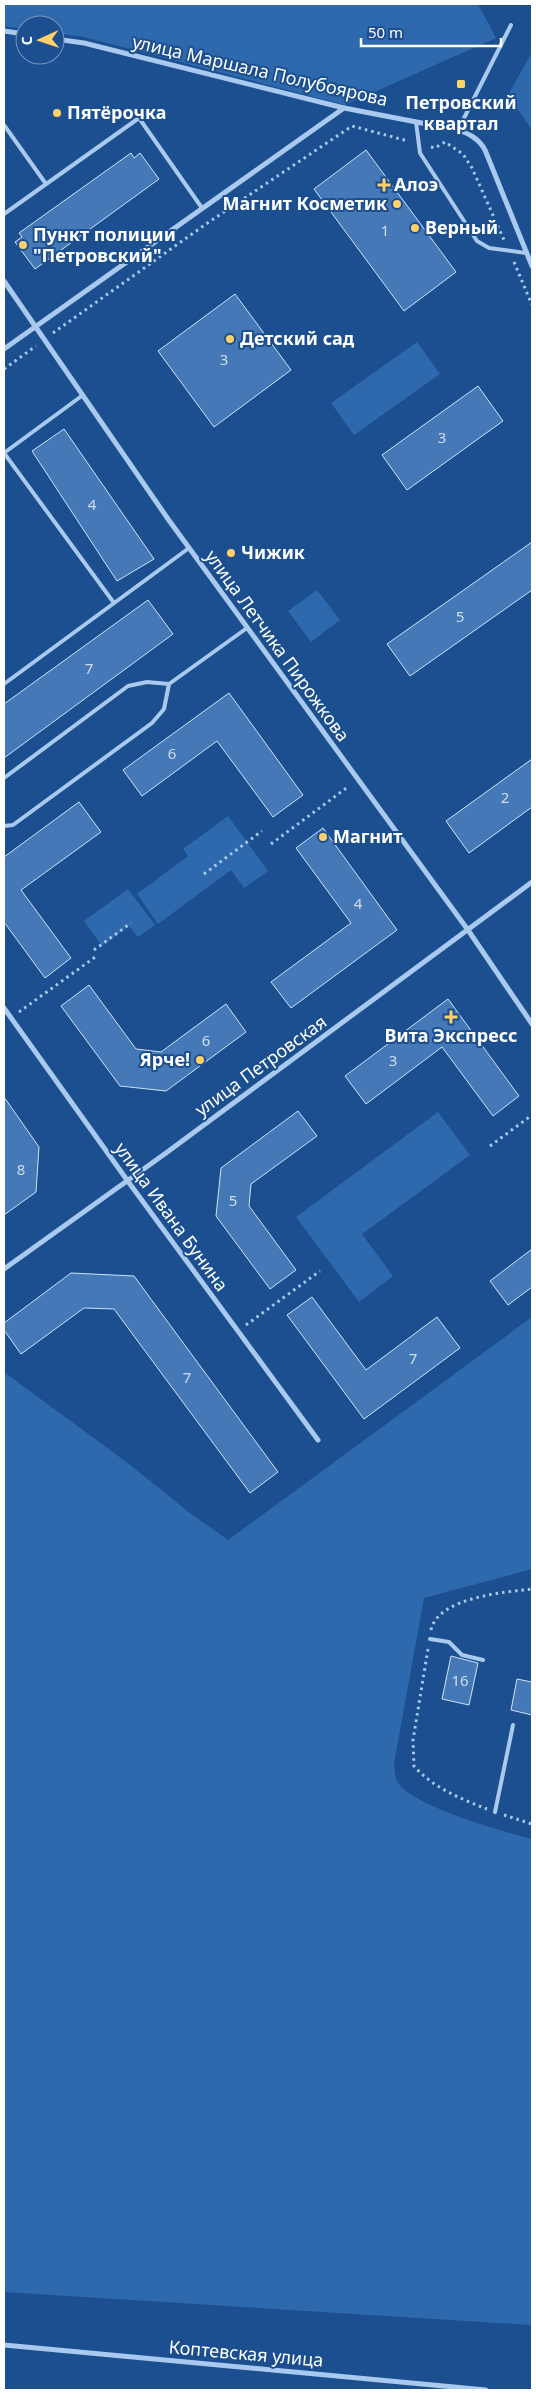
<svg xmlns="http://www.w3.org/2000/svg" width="536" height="2394" viewBox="0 0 536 2394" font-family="'Noto Sans',sans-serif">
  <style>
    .green { fill: #2e69ad }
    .building { fill: #4478b7; stroke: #cfe3fa }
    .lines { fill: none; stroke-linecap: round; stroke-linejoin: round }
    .path { stroke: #a9c9ee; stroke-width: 3; stroke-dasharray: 2.5 4; stroke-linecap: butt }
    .service { stroke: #a9c9ee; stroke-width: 4 }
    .minor { stroke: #a9c9ee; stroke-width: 5 }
    .poi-dot { fill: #ffd166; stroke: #1b4f8f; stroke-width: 2 }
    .labels { text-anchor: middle; stroke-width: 4; stroke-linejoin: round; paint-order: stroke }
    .number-label { font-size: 15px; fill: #d0dded }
    .street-label { font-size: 18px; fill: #fff; stroke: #1b4f8f }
    .poi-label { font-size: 18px; font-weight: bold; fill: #fff; stroke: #1b4f8f; text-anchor: start }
  </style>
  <rect width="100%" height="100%" fill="#1b4f8f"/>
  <path class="green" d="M4,4H478L496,38L345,105L84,37L55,33V25H25V29L4,26Z
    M532,52V130L508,95Z
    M417,342L440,374L354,435L331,403Z
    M317,590L340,620L311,642L288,611Z
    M228,816L268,871L244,888L231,870L158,924L137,894L188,856L183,849Z
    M128,889L155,925L138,937L129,926L102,946L84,921Z
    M438,1112L470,1155L362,1234L393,1276L359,1302L296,1217Z
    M532,1317V1569L424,1598L394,1764C395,1770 395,1779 398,1783C414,1806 503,1832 532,1839V2325L4,2292V1372L129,1464L190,1513L228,1540Z"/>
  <path class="building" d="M366,150L456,272L404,311L314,189Z
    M131,153L134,158L140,153L159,179L35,269L15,242L22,237L19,233Z
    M235,294L291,370L214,427L158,351Z
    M478,386L503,421L407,490L382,455Z
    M64,429L154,559L117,581L32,451Z
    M532,542V590L410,676L387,644Z
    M148,600L173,634L4,758V704Z
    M229,693L303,795L273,817L217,741L142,796L123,770Z
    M532,759V807L469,853L446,821Z
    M79,802L101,832L21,890L71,958L45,978L4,922V857Z
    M323,828L397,930L291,1008L271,982L351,923L296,848Z
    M89,985L136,1049L161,1052L226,1004L246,1032L166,1091L120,1086L61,1006Z
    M448,999L519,1096L493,1116L442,1047L366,1104L345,1076Z
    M4,1097L39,1147L36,1192L4,1215Z
    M298,1111L317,1136L251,1184L249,1206L296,1270L270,1289L216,1216L221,1168Z
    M532,1249V1287L508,1305L490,1281Z
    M71,1273L134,1276L278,1472L250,1493L114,1309L84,1308L21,1354L4,1330V1323Z
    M312,1297L366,1370L437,1317L460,1348L364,1419L287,1315Z
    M451,1656L478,1663L469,1705L442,1699Z
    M517,1679L532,1682V1715L511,1710Z"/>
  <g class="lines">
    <path class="path" d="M431,147L435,148L445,142L463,154L472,168L504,240
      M514,262L532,305
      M53,333L206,224L352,126L408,141
      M4,369L36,346
      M271,844L349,786
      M204,874L262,831
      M94,950L131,923
      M19,1012L98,955
      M490,1146L532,1115
      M246,1325L320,1271
      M431,1630C438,1597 506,1592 532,1589
      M428,1649L413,1740L414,1766C432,1787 461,1799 487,1809
      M504,1815L532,1824"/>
    <path class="service" d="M416,122L420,153L477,241L489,248L526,253
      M4,125L46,184
      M458,130L511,25
      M4,214L139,118L202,208
      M4,453L114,603
      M4,453L83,395
      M4,684L189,548
      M4,778L128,686L147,682L169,684
      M4,826L13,825L152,723L164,709L169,684L247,628
      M430,1639L449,1642L462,1655L483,1660
      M495,1812L513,1725"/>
    <path class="minor" d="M4,31L25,34
      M55,39L84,43L344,108L458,130C470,134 479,139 485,150L532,266
      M4,281L168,519L468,930L532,1024
      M4,349L344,108
      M4,1008L127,1180L318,1440
      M4,1269L166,1153L532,882
      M4,2345L486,2390"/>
  </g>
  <g class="poi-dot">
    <rect x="456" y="79" width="10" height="10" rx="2.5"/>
    <circle cx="57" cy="113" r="5"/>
    <path d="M381.5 177.5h5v5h5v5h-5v5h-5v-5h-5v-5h5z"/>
    <circle cx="397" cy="204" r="5"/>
    <circle cx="415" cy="228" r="5"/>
    <circle cx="23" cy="245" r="5"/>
    <circle cx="230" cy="339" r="5"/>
    <circle cx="231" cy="553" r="5"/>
    <circle cx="323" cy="837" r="5"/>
    <path d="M448.5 1009.5h5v5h5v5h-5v5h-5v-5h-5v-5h5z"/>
    <circle cx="200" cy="1060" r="5"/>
  </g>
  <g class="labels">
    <g class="number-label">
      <text x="385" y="236">1</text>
      <text x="224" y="365">3</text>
      <text x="442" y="443">3</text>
      <text x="92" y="510">4</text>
      <text x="460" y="622">5</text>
      <text x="89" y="674">7</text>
      <text x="172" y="759">6</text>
      <text x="505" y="803">2</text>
      <text x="358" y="909">4</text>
      <text x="206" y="1046">6</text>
      <text x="393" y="1066">3</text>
      <text x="21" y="1175">8</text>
      <text x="233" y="1206">5</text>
      <text x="413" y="1364">7</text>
      <text x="187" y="1383">7</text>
      <text x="460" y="1686">16</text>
    </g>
    <g class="street-label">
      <text transform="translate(260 71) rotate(13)" y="6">улица Маршала Полубоярова</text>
      <text transform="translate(277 646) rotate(54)" y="6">улица Летчика Пирожкова</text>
      <text transform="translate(261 1066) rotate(-36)" y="6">улица Петровская</text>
      <text transform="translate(171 1217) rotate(54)" y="6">улица Ивана Бунина</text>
      <text transform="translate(246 2354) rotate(5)" y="6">Коптевская улица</text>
    </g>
    <g class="poi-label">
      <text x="461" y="109" text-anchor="middle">Петровский<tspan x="461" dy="21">квартал</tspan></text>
      <text x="67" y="119">Пятёрочка</text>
      <text x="394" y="191">Алоэ</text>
      <text x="387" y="210" text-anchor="end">Магнит Косметик</text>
      <text x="425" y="234">Верный</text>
      <text x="33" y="241">Пункт полиции<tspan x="33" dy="21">"Петровский"</tspan></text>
      <text x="240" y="345">Детский сад</text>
      <text x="241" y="559">Чижик</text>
      <text x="333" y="843">Магнит</text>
      <text x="451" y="1042" text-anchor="middle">Вита Экспресс</text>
      <text x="190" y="1066" text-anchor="end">Ярче!</text>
    </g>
  </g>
  <rect width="536" height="2394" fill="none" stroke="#ffffff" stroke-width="10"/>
  <g transform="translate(40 40) rotate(267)"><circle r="24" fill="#1b4f8f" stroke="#7695bc"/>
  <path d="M0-4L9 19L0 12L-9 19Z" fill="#ffd166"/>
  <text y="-8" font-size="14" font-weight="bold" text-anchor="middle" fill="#ffffff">С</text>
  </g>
  <path d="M361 38v8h140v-8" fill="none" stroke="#ffffff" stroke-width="2.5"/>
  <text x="368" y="38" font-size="15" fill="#ffffff" stroke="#1b4f8f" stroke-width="4" paint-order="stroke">50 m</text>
</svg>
